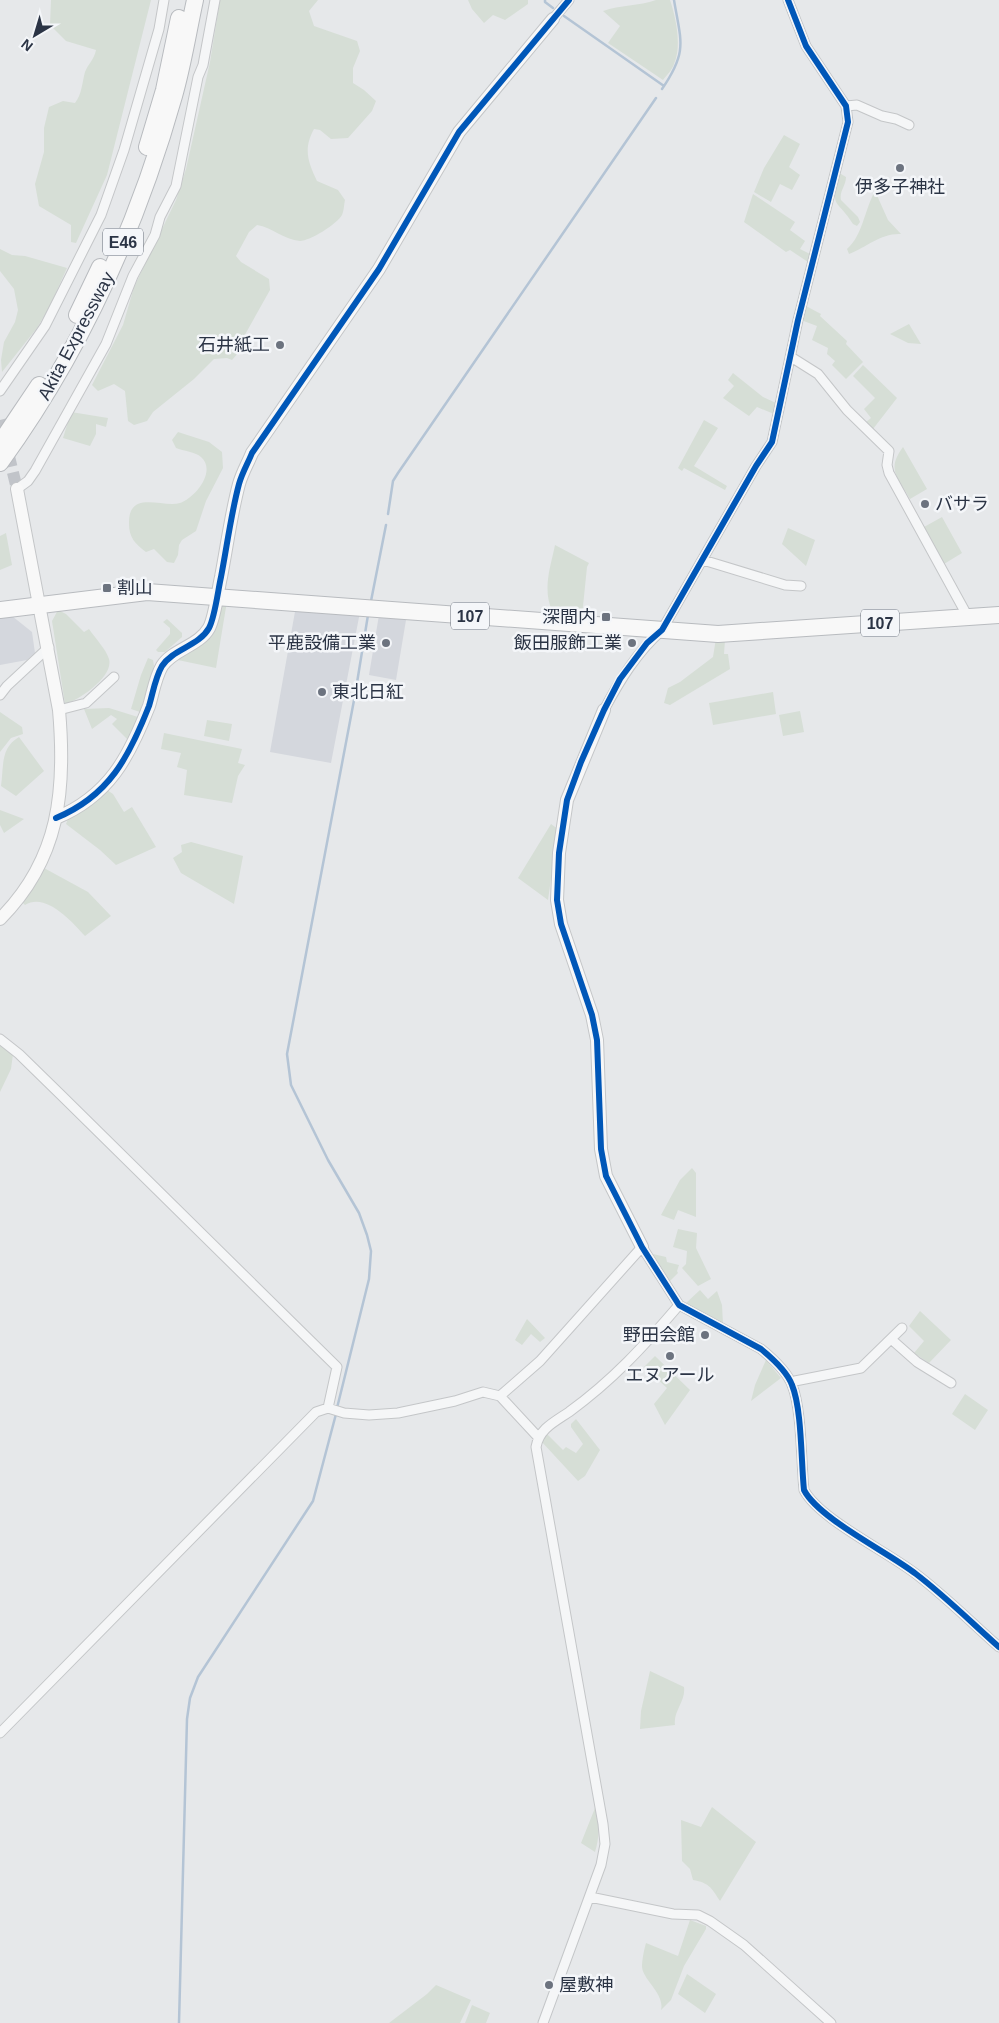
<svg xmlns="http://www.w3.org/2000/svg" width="999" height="2023" viewBox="0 0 999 2023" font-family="Helvetica,'Noto Sans JP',sans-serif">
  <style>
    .built { fill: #d4d7dd }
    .green { fill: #d6ded6 }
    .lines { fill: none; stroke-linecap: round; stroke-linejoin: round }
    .stream { stroke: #b4c4d5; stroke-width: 2.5 }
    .secondary-tunnel { stroke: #c1c4c9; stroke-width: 12; stroke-dasharray: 12 6; stroke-linecap: butt }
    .street-casing { stroke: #c4c6c8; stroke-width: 11 }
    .secondary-casing { stroke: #c4c6c8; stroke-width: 14 }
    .highway-casing { stroke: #b8bbbf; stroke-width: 18 }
    .street { stroke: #f5f6f7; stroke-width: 9 }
    .secondary { stroke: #f8f8f8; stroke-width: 12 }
    .highway { stroke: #f8f8f8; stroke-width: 16 }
    .cycleway-casing { stroke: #f4f6f9; stroke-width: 9 }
    .cycleway { stroke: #0057b8; stroke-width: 6 }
    .poi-dot { fill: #6c737f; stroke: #f4f6f9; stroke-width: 2 }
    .labels { text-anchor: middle; stroke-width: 5; stroke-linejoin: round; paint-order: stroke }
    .shield { fill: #f4f6f9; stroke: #676e7b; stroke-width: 1 }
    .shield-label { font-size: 16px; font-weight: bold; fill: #2b3445 }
    .poi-label { font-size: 18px; fill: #2b3445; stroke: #f4f6f9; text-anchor: end }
    .street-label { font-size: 18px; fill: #2b3445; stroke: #f4f6f9 }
  </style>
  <rect width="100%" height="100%" fill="#e6e8ea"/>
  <path class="built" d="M296,606L360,612L331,763L270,752Z
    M379,615L406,620L396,680L369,675Z
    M0,616H12L32,632L35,653L27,660L0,665Z"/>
  <path class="green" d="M51,0H151L107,175L76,243L71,242V225L39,206L35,184L44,152V128L49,107L63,101L75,103C82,94 82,83 85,72C88,64 94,60 96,50L66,41L50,25Z
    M220,0H318L309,11L314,26L357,41L360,51L353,68V83L364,90L376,101L372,111L348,138L331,139L320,130L314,129C303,149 308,162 317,181L338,190L345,200C344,204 344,211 342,215C337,224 310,241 300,241C284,240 272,227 257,225L249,232L236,256L241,262L269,279L270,290L242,340L239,352L232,360L227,358L214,359L194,379L153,412L147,421L134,425L128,421L125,391L114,384L98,391L92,385L123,325L134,287L176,200L186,169L210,62Z
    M468,0H528V4L505,20L493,15L484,23L472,9Z
    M656,0H670C676,18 682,46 674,64C672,70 667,75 663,80L608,43L620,26L603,11C620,5 639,6 656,0Z
    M784,135L800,144L789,167L800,175L792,190L780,184L771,202L754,192L764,168Z
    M839,174H841L846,177C846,186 839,191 841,200L858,217L860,222L857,226L853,224C838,199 829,209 839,174Z
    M875,191L888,220L901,234C881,233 867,247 849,254L847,249C863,235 864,211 875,191Z
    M753,194L795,222L790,230L805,241L800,249L810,254L808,262L790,250L786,252L744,222Z
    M0,249L12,255L25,256L67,268L49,308L37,328L2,372L1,360L4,342L15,322L18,310L14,289L0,271Z
    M806,306L821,314L820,316L847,341L846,344L863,362L846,379L832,365L835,361L827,354L828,348L812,340L817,326L801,320Z
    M909,324L921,344L908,343L890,334Z
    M863,365L897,398L873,429L866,422L871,418L864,409L875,398L853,376Z
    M733,373L763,397L776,403L774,414L757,407L749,416L723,398L734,386L728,380Z
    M71,412L108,418L106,427L96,424V434L90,446L63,438Z
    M704,420L718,428L694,466L727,486L725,490L684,468L682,471L678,468Z
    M178,432L209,442L222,452L223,468L206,501L196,531L182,540L179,545L178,555L174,563L167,562L154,549L146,552C135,544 129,537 129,524C128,489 162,508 180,503C195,498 217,471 201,457C196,452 183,451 176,448L172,440Z
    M903,447L927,489L910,499C898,477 886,470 903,447Z
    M942,517L962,553L944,564L924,527Z
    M788,528L815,540L806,566L782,544Z
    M6,533L12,565L0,570V536Z
    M555,545L589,563L587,567L582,616L553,613C542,590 550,569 555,545Z
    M219,600L227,601L216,668L173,659L202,641Z
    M58,610L66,614L84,632L89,629C95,638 106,649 109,659C114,676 80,700 65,704L52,621Z
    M167,619L182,633V637L165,652H158L156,650L170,634V628L163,622Z
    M716,638L725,640L724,654H728L730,669L670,705L664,703L668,688L680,682L713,657Z
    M148,658L153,660L154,666L140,712L131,709L141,675Z
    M773,692L776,714L713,725L709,703Z
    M109,708L138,717L128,740L112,724L117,719L111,715L92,729L84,709Z
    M800,711L804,732L783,736L779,715Z
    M0,712L22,727L23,734L11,738L0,752Z
    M207,720L232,724L229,741L204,736Z
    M164,733L242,749L238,763L245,765L238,776L232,803L184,795L187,770L177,767L181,753L161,749Z
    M19,737L44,771L16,796L1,786C4,766 0,748 19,737Z
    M107,790L113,794L124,812L132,807L156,847L116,865L100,850L66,824L69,816Z
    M0,810L24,819L4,833L0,825Z
    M551,824L558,829L548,900L518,878Z
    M191,842L243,856L234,904L181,873L173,858L182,852L181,845Z
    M44,868L88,892L111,916L85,936C72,922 46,892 25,905L22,902L40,878Z
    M0,1044L13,1054L11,1069L0,1092Z
    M692,1168L696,1173V1217L678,1210L674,1220L661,1215L680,1180Z
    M678,1229L697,1233L696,1248L711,1279L698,1286L682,1268L686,1264L687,1251L673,1247Z
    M653,1254L666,1257L667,1262L679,1265L677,1271L678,1273L669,1282Z
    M700,1290L708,1299L717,1291L722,1305L723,1324L685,1304Z
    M920,1311L951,1340L929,1363L914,1353L924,1341L909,1326Z
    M527,1319L545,1338L540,1342L531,1334L522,1345L515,1340Z
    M655,1356L690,1390L665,1425L654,1404L667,1388L644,1367Z
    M766,1360L781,1378L751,1401L755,1385Z
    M965,1394L988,1410L975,1430L952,1414Z
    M576,1419L600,1450L585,1476L578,1481L541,1441L547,1434L563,1450L566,1447L576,1453L583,1444L571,1427V1424Z
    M650,1671L684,1687C686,1701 673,1711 675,1725L640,1729L641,1711Z
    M712,1807L756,1842L720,1901C711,1887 709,1883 693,1880L690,1869L682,1861L681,1820L701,1827Z
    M595,1808C599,1822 600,1837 595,1852L581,1843Z
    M690,1920L706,1926V1929L684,1966L671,2000L661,2010C665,1994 643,1980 642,1967C642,1960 644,1950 646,1943L678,1956Z
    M687,1974L716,1994L705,2013L678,1994Z
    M436,1985L471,2000L460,2023H389L427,1994Z
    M472,2005L490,2013L486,2023H465Z"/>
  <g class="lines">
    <path class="stream" d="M545,0V2L553,8
      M564,16L664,86
      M662,89C688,51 681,42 674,0
      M388,514L393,481L398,473L656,98
      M371,601L386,525
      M337,1408L369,1279L371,1251L367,1235L359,1213L328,1160L291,1085L287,1054L355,695L368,615
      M179,2023L187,1719L190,1698L198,1677L313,1501L336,1414"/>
    <path class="secondary-tunnel" d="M0,420L17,489"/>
    <g class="street-casing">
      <path id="street" d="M553,19L569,0
        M846,106L857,105L882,116L896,119L909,125
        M791,357L818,374L847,410L889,451L887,465L889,473L968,617
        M0,391L45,326L101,215L124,150L159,29L164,0
        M17,489L28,481L35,471L106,344L133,276L155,235L160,217L176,186L198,77L203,65L215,0
        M703,560L785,585L801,586
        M0,695L7,686L49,647
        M59,710L86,703L114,677
        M604,710C620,680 637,652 662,630L756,466L772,442L798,320L848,122L846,106L806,46L788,0
        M0,1039L19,1054L62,1096L337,1367L328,1408
        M891,1339L917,1362L951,1383
        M792,1384L795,1381L861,1368L902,1328
        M500,1396L540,1361L642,1247L679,1305L761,1349C772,1358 787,1371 792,1385C802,1409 801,1462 804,1490C819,1519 888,1552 916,1574C945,1596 972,1623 999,1647
        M0,1733L316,1412L328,1408L344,1413L369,1415L398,1413L455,1401L483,1392L500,1396L538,1437
        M590,1897L673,1914L698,1915L710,1921L744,1945L831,2023
        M543,2023L601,1865L605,1844L603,1824L536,1447C539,1429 554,1422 569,1412C613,1380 644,1346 679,1305"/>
    </g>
    <g class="secondary-casing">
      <path id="secondary" d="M604,710L567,800L559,853L557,900L561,924L592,1015L597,1040L601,1149L606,1176L642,1247
        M56,818C109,796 129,757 149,706C153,693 155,678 162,666C173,649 199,646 209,628C215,617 218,590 221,577C227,546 231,514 239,484C242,473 248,463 252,453L379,269L459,132L553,19
        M0,919C60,859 66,790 59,710L17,489"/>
    </g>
    <g class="highway-casing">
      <path id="highway" d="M147,147L164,90L179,18
        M77,315L100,267
        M0,443L39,385
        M0,463C80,353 137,227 174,96C183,65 188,32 195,0
        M0,610L147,592L718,634L999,615"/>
    </g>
    <use href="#street" class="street"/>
    <use href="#secondary" class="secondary"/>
    <use href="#highway" class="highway"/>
    <g class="cycleway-casing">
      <path id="cycleway" d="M788,0L806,46L846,106L848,122L798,320L772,442L756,466L662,630L647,643L620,679L604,710L581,762L567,800L559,853L557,900L561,924L592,1015L597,1040L601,1149L606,1176L642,1247L679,1305L761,1349C772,1358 787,1371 792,1385C802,1409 801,1462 804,1490C819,1519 888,1552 916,1574C945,1596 972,1623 999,1647
        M56,818C109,796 129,757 149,706C153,693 155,678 162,666C173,649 199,646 209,628C215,617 218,590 221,577C227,546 231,514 239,484C242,473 248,463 252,453L379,269L459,132L569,0"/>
    </g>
    <use href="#cycleway" class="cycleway"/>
  </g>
  <g class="poi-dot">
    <circle cx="900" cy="168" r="5"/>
    <circle cx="280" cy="345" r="5"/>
    <circle cx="925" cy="504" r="5"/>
    <rect x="102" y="583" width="10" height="10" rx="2.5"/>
    <rect x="601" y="612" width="10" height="10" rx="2.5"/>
    <circle cx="386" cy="643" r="5"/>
    <circle cx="632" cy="643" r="5"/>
    <circle cx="322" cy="692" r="5"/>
    <circle cx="705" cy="1335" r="5"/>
    <circle cx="670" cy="1356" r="5"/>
    <circle cx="549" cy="1985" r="5"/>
  </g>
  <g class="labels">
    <g class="shield">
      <rect x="103" y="228.5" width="40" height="27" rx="4"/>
      <rect x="451" y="602.5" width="38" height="27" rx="4"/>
      <rect x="861" y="609.5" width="38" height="27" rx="4"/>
    </g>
    <g class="shield-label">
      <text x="123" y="248">E46</text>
      <text x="470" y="622">107</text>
      <text x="880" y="629">107</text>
    </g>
    <g class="poi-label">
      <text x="900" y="193" text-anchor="middle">伊多子神社</text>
      <text x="270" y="351">石井紙工</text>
      <text x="935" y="510" text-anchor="start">バサラ</text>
      <text x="117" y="594" text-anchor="start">割山</text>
      <text x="596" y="623">深間内</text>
      <text x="376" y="649">平鹿設備工業</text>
      <text x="622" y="649">飯田服飾工業</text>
      <text x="332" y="698" text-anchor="start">東北日紅</text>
      <text x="695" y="1341">野田会館</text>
      <text x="670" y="1381" text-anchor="middle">エヌアール</text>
      <text x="559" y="1991" text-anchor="start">屋敷神</text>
    </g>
    <g class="street-label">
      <text transform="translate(76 336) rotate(-62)" y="6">Akita Expressway</text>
    </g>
  </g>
  <g transform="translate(35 35) rotate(218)" stroke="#f4f6f9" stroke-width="4" paint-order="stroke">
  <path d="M0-4L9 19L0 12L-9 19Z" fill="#2b3445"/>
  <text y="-8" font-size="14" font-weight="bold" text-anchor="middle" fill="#2b3445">N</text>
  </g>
</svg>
